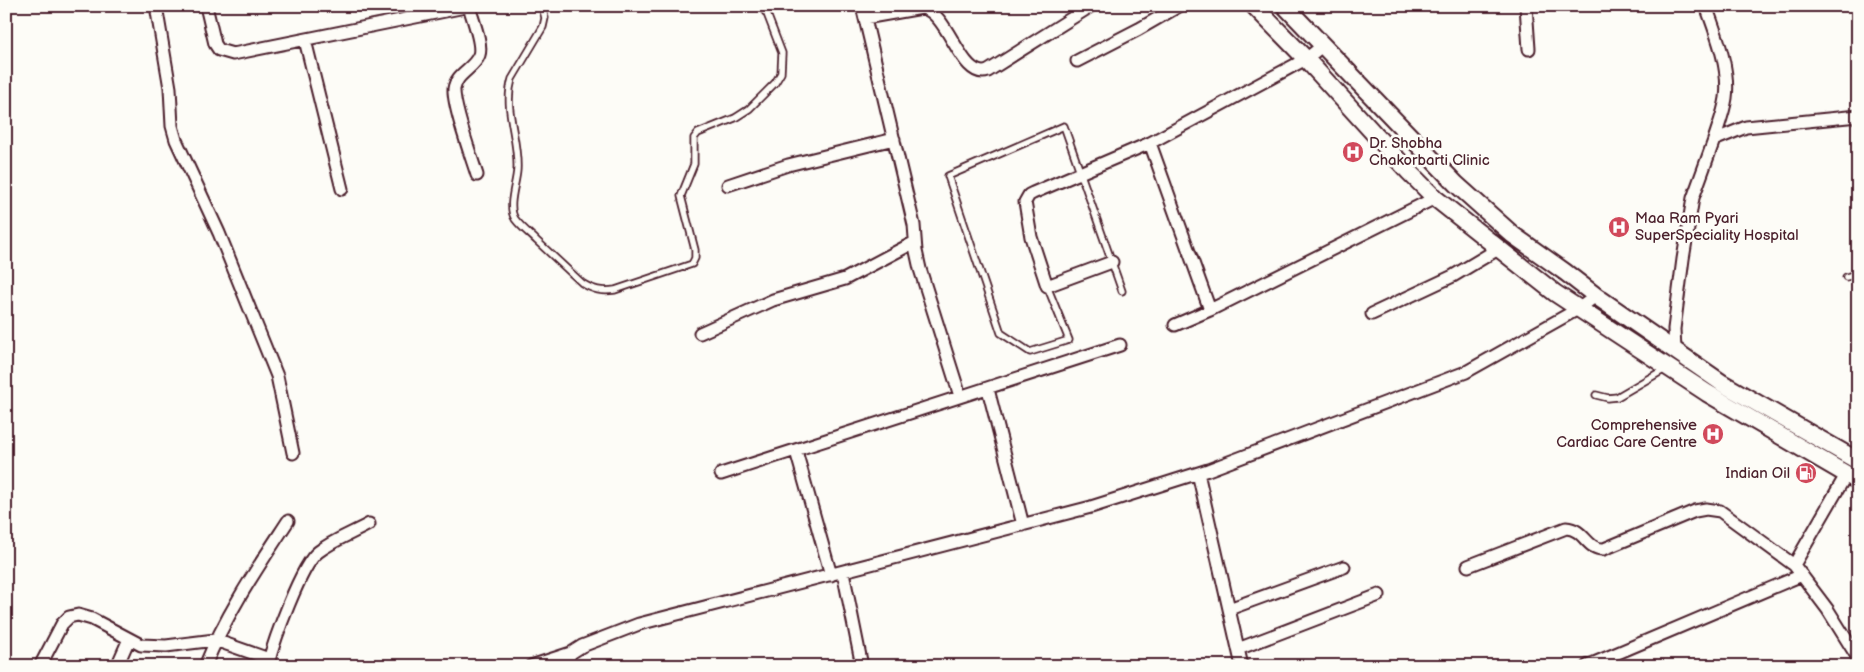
<svg xmlns="http://www.w3.org/2000/svg" width="1864" height="672" viewBox="0 0 1864 672" font-family="'Balsamiq Sans',sans-serif">
  <style>
    .lines { fill: none; stroke-linecap: round; stroke-linejoin: round }
    .lane-casing { stroke: #4a1f2b; stroke-width: 9 }
    .street-casing { stroke: #4a1f2b; stroke-width: 15 }
    .secondary-casing { stroke: #4a1f2b; stroke-width: 20 }
    .lane { stroke: #fdfcf7; stroke-width: 5.5 }
    .street { stroke: #fdfcf7; stroke-width: 11 }
    .secondary { stroke: #fdfcf7; stroke-width: 16 }
    .labels { text-anchor: middle; stroke-width: 5; stroke-linejoin: round; paint-order: stroke }
    .poi-label { font-size: 15px; fill: #4a1f2b; stroke: #fdfcf7; text-anchor: start }
  </style>
  <rect width="100%" height="100%" fill="#fdfcf7"/>
  <filter id="ink" filterUnits="userSpaceOnUse"><feTurbulence type="fractalNoise" baseFrequency=".02" numOctaves="2"/><feDisplacementMap in="SourceGraphic" scale="10" xChannelSelector="R" yChannelSelector="G"/><feConvolveMatrix kernelMatrix="1 2 1 2 8 2 1 2 1" color-interpolation-filters="sRGB"/></filter>
  <g filter="url(#ink)">
    <g class="lines">
      <g class="lane-casing">
        <path id="lane" d="M542,6L545,18L543,27L512,79C503,109 519,139 517,170C516,185 507,206 515,219C521,227 530,234 537,241C552,255 567,269 582,283C593,290 602,292 615,290L692,264L695,258V250L681,196L694,164V138L698,133L735,118L749,109L775,83L781,73L782,53L767,14L761,6
          M1846,277L1858,274
          M1047,286L1069,340L1030,352L1001,333L948,176L1064,126L1122,291
          M1596,395L1608,398L1617,397L1665,369"/>
      </g>
      <g class="street-casing">
        <path id="street" d="M156,6L170,88L172,126L176,140L219,233L277,376L293,453
          M206,6L215,44L219,50L233,54L470,6
          M469,6C472,18 483,44 479,55C474,69 456,73 454,89C453,106 471,156 477,175
          M862,6L914,225L916,251L920,269L960,396
          M1526,6L1529,49
          M1706,6C1716,34 1730,68 1726,98C1724,112 1718,127 1714,140
          M865,18L922,8C949,12 961,81 988,71L1091,6
          M305,40L342,189
          M1077,61L1139,29L1179,6
          M1150,143L1210,310
          M728,185L788,165L894,139
          M1112,262L1047,286L1031,237L1025,202L1029,195L1033,193L1150,143L1306,59L1322,46
          M1372,314L1453,276L1498,249
          M1175,325L1210,310L1435,198
          M700,333L773,300L845,279L915,242
          M1675,350L1674,329L1683,259L1693,198L1714,140L1746,127L1858,116
          M988,389L1023,525
          M796,451L831,575
          M1198,473L1242,666
          M721,474L1120,345
          M1794,565L1846,475
          M1468,566L1566,528C1585,529 1586,550 1604,549L1695,511L1706,509L1720,511L1794,565L1828,610L1858,658
          M843,572L862,666
          M1229,609L1344,567
          M1238,649L1379,595
          M268,664C274,641 301,565 318,552C333,540 353,533 369,524
          M40,666L62,624L69,617L78,615L92,619L141,645L166,646L215,640L269,659
          M117,666L129,639
          M205,666C226,614 258,567 288,521
          M531,666L571,653
          M564,666L571,653L582,646L639,624L1091,507L1208,470L1466,372L1578,309L1596,296
          M1587,666L1802,575"/>
      </g>
      <g class="secondary-casing">
        <path id="secondary" d="M1254,6L1306,59L1409,172L1435,198L1555,293L1707,393L1858,481
          M1285,6L1456,184L1513,235L1565,272L1596,296L1722,383L1858,461"/>
      </g>
      <use href="#lane" class="lane"/>
      <use href="#street" class="street"/>
      <use href="#secondary" class="secondary"/>
    </g>
  </g>
  <defs>
    <g id="hospital-disc" transform="scale(1.125)"><circle r="9.5" fill="#d1495b" stroke="#fdfcf7"/><path d="M-5-5h3v3.5h4V-5h3V5h-3V1.5h-4V5h-3Z" fill="#fff"/></g>
    <g id="fuel-disc" transform="scale(1.125)"><circle r="9.5" fill="#d1495b" stroke="#fdfcf7"/><path d="M-5.5-6h7V0h2V4h1.3V-2.5L3-4.5l.8-.8L6-3V5H2.5V1h-1V6h-7ZM-4.2-4.7v3.2H.2V-4.7Z" fill="#fff"/></g>
  </defs>
  <g fill-rule="evenodd">
    <use href="#hospital-disc" x="1353" y="152"/>
    <use href="#hospital-disc" x="1619" y="227"/>
    <use href="#hospital-disc" x="1713" y="434"/>
    <use href="#fuel-disc" x="1806" y="473"/>
  </g>
  <g class="labels">
    <g class="poi-label">
      <text x="1369" y="148">Dr. Shobha<tspan x="1369" dy="17">Chakorbarti Clinic</tspan></text>
      <text x="1635" y="223">Maa Ram Pyari<tspan x="1635" dy="17">SuperSpeciality Hospital</tspan></text>
      <text x="1697" y="430" text-anchor="end">Comprehensive<tspan x="1697" dy="17">Cardiac Care Centre</tspan></text>
      <text x="1790" y="478" text-anchor="end">Indian Oil</text>
    </g>
  </g>
  <rect width="1864" height="672" fill="none" stroke="#fdfcf7" stroke-width="25"/>
  <rect x="12" y="12" width="1839" height="647" fill="none" stroke="#4a1f2b" stroke-width="2" filter="url(#ink)"/>
</svg>
